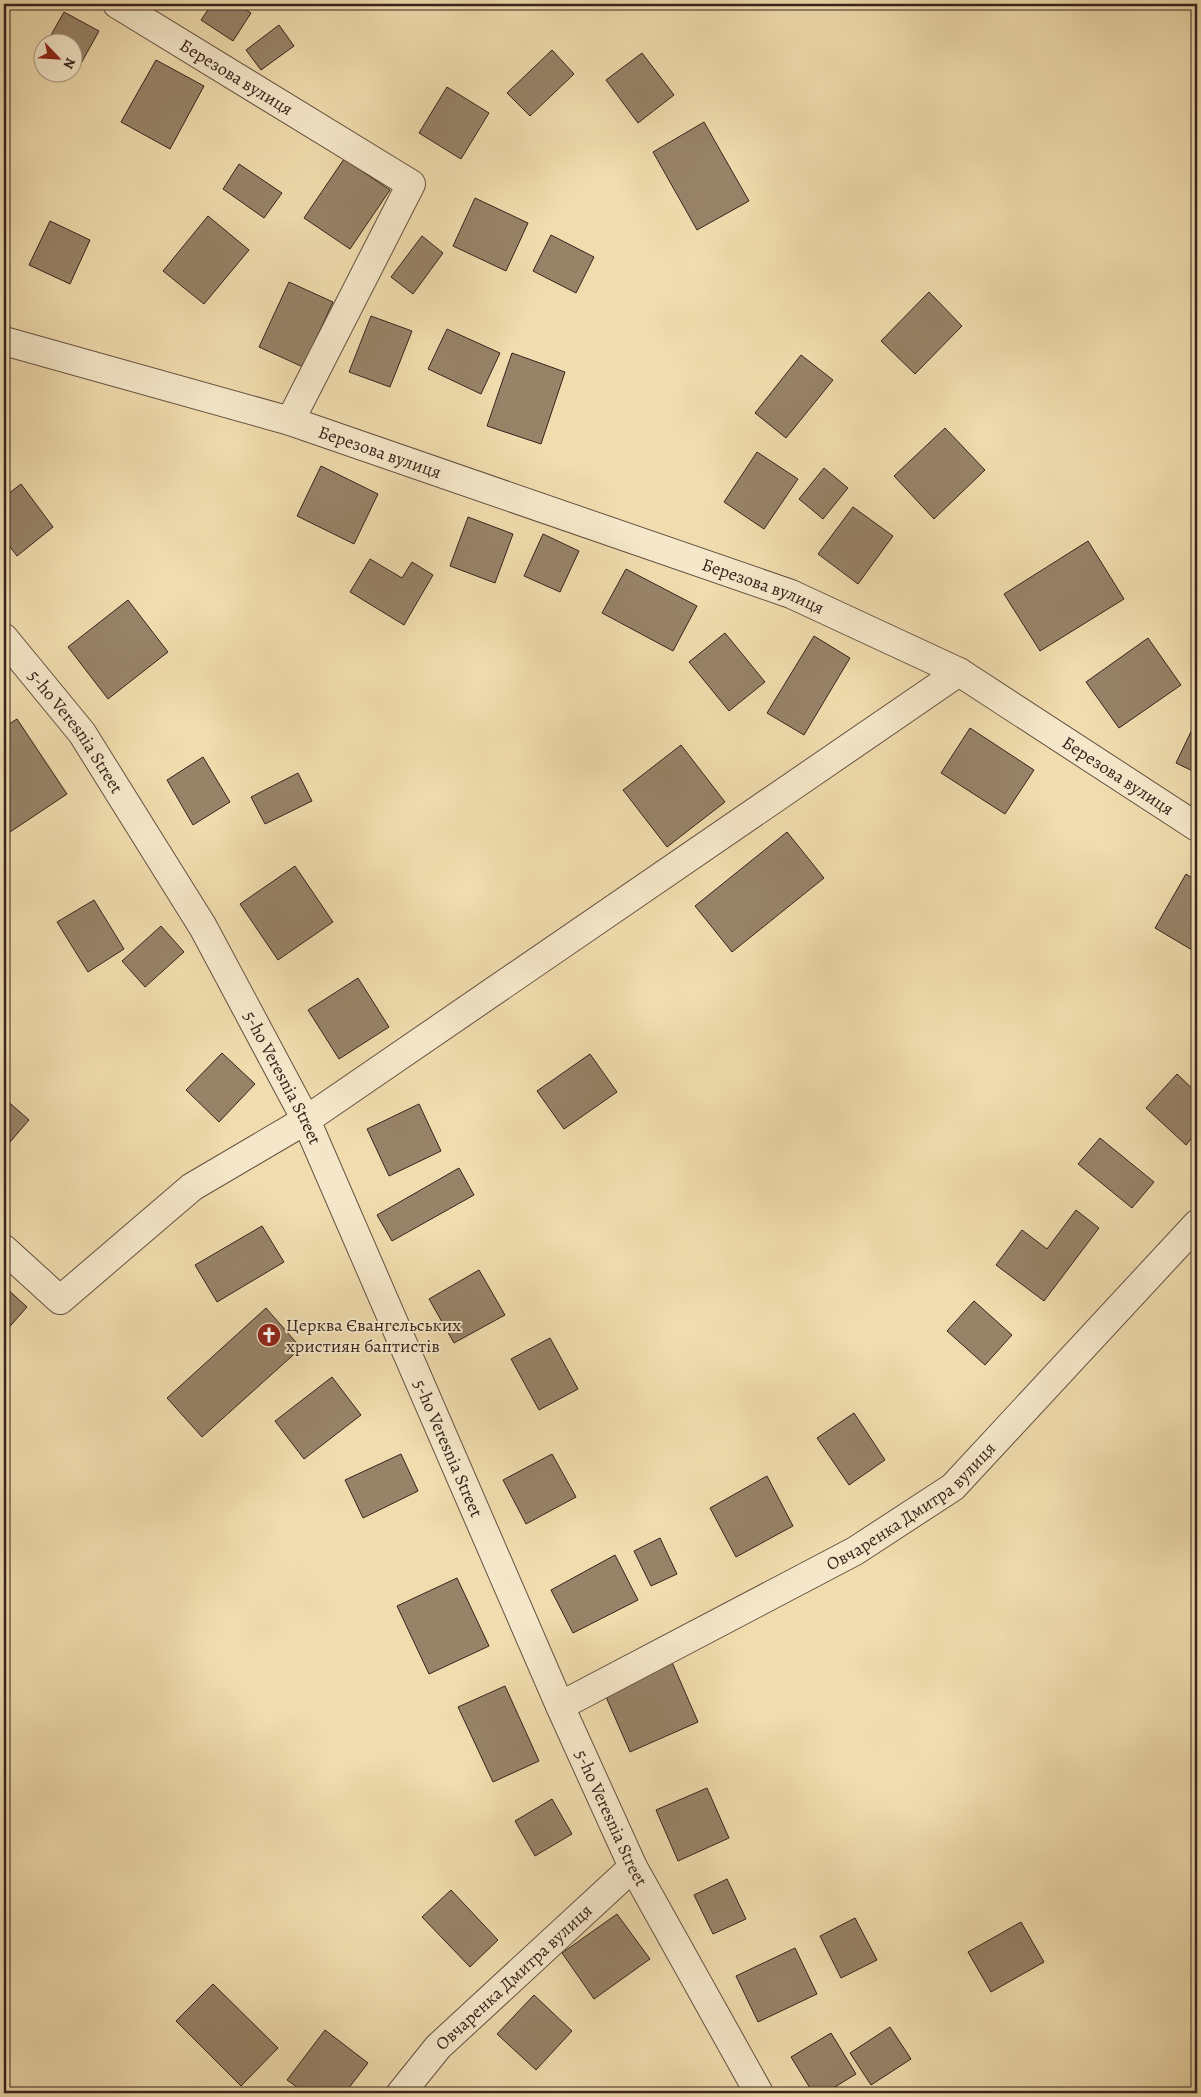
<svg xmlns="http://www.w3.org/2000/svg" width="1201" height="2097" viewBox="0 0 1201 2097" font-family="Alegreya,serif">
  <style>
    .building { fill: #978368; stroke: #36231c }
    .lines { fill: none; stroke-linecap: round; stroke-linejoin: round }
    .minor-casing { stroke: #645140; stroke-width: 30 }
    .minor { stroke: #f5e8ca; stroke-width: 28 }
    .labels { text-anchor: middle; stroke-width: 4; stroke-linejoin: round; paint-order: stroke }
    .street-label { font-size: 18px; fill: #36231c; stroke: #f5e8ca }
    .poi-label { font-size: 18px; fill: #36231c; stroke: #f5e8ca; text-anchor: start }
  </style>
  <rect width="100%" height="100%" fill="#f0dcae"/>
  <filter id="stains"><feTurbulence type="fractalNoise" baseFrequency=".004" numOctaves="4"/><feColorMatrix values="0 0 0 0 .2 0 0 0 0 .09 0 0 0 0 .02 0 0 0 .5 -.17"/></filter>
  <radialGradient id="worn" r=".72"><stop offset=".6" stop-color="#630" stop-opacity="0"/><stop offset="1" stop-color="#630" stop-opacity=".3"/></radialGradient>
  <path class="building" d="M212,4H237L251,13L233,41L201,20Z
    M64,12L99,31L74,76L69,72H72V42H47Z
    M279,25L294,46L261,70L246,50Z
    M552,50L574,74L530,116L507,93Z
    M642,53L674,95L638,123L606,80Z
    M156,60L204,86L170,149L121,122Z
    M447,87L489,113L461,159L419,133Z
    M704,122L749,201L697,230L653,152Z
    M344,159L390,190L350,249L304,218Z
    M239,164L282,193L264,218L223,189Z
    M475,198L528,223L506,271L453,246Z
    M208,216L249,250L204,304L163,271Z
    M50,221L90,240L70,284L29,265Z
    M551,235L594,257L576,293L533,271Z
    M422,236L443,253L413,294L391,277Z
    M289,282L333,302L303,367L259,347Z
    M929,292L962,326L915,374L881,341Z
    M371,316L412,331L390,387L349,372Z
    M447,329L500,353L481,394L428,369Z
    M512,353L565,372L541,444L487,426Z
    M801,355L833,380L786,438L755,413Z
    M945,428L985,470L934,519L894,476Z
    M757,452L798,479L764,529L724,502Z
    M321,466L378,494L354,544L297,516Z
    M824,468L848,488L823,519L799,499Z
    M21,484L53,527L17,556L4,539V497Z
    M853,507L893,536L858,584L818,554Z
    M468,517L513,534L495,583L450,566Z
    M543,534L579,551L560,592L524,576Z
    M1088,541L1124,599L1040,651L1004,594Z
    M370,559L402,578L412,562L433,575L404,625L350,592Z
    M626,569L697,606L673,651L602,613Z
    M128,600L168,652L108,699L68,647Z
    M725,633L765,682L729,711L689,662Z
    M814,636L850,658L804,735L767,713Z
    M1148,638L1181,685L1119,728L1086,682Z
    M17,719L67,794L4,836V727Z
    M1197,719V773L1176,763Z
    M970,728L1034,770L1005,814L941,773Z
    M681,745L725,802L667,847L623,790Z
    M203,757L230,802L193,825L167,780Z
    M298,773L312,801L265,824L251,797Z
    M787,832L824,878L732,952L695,906Z
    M295,866L333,922L278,960L240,904Z
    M1186,874L1197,881V953L1155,928Z
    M94,900L124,949L88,972L57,922Z
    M161,926L184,952L145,987L122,961Z
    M358,978L389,1027L339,1059L308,1010Z
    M222,1053L255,1084L219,1122L186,1090Z
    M590,1054L617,1092L564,1129L537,1091Z
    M1177,1074L1197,1093V1132L1186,1145L1146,1108Z
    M4,1098L29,1120L4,1149Z
    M419,1104L441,1151L389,1176L367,1129Z
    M1100,1138L1154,1182L1132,1208L1078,1164Z
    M459,1168L474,1195L392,1241L377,1215Z
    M1076,1210L1099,1228L1044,1301L996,1265L1022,1230L1047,1249Z
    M262,1226L284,1262L217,1302L195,1265Z
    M479,1270L505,1315L454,1343L429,1299Z
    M4,1286L27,1307L4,1333Z
    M974,1301L1012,1335L985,1365L947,1331Z
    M266,1308L301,1348L202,1437L167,1398Z
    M550,1338L578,1389L539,1410L511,1359Z
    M332,1377L361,1415L304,1459L275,1421Z
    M854,1413L885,1460L849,1485L817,1438Z
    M401,1454L418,1491L363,1518L345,1480Z
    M552,1454L576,1497L526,1524L503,1480Z
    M767,1476L793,1526L736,1557L710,1508Z
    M660,1538L677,1574L651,1586L634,1551Z
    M615,1555L638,1600L573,1633L551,1590Z
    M457,1578L489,1646L429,1674L397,1606Z
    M671,1660L698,1722L630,1752L603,1690Z
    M505,1686L539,1761L493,1782L458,1707Z
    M707,1788L729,1838L678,1861L656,1810Z
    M552,1799L572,1834L535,1856L515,1821Z
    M727,1879L746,1919L713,1934L694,1895Z
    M451,1890L498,1940L470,1967L422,1917Z
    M617,1914L650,1959L594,1999L562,1953Z
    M855,1918L877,1960L841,1978L820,1936Z
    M1021,1922L1044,1962L991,1992L968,1952Z
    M795,1948L817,1994L758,2022L736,1976Z
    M213,1984L278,2048L241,2086L176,2021Z
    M534,1995L572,2031L536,2070L497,2034Z
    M890,2027L911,2059L871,2085L850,2053Z
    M325,2030L368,2063L345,2093H305L287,2080Z
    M831,2033L856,2074L825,2093H813L791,2057Z"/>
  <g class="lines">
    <g class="minor-casing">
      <g id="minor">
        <path id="s1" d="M117,4L411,184L290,421"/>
        <path id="s2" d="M4,341L290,421L791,594L959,672L1197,827"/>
        <path id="s3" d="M4,638L82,733L203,927L306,1120L560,1706L633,1867L759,2093"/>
        <path d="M4,1249L60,1300L192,1187L306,1120L959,672"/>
        <path id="s4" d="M560,1706L855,1551L953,1487L1197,1224"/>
        <path id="s5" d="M401,2093L438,2047L633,1867"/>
      </g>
    </g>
    <use href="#minor" class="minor"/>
  </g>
  <defs>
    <g id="church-disc" transform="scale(1.25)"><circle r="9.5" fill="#8f2418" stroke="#f5e8ca"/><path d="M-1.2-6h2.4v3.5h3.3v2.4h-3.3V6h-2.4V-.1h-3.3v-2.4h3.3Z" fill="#fff"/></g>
  </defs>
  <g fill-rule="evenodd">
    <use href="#church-disc" x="269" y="1335"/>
  </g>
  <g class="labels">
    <g class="street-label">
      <text dy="6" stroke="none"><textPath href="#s1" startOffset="140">Березова вулиця</textPath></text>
      <text dy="6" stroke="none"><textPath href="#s2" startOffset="392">Березова вулиця</textPath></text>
      <text dy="6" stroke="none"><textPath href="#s2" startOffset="798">Березова вулиця</textPath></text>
      <text dy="6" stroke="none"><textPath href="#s3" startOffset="118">5-ho Veresnia Street</textPath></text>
      <text dy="6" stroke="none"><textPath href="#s2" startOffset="1202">Березова вулиця</textPath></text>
      <text dy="6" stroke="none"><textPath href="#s3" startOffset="522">5-ho Veresnia Street</textPath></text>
      <text dy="6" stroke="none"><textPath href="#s3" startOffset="928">5-ho Veresnia Street</textPath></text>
      <text dy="6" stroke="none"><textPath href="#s4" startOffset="405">Овчаренка Дмитра вулиця</textPath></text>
      <text dy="6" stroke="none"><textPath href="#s3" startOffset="1332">5-ho Veresnia Street</textPath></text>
      <text dy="6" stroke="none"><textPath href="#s5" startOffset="162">Овчаренка Дмитра вулиця</textPath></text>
    </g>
    <g class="poi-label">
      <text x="286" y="1331">Церква Євангельських<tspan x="286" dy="21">християн баптистів</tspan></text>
    </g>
  </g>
  <rect width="1201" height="2097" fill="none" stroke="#f0dcae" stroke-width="20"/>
  <rect x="5" y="5" width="1191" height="2087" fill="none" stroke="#36231c" stroke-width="2.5"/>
  <rect x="10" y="10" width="1181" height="2077" fill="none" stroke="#36231c"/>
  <g transform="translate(58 58) rotate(115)"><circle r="24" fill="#f5e8ca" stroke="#a99984"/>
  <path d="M0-4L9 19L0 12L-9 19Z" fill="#8f2418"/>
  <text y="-8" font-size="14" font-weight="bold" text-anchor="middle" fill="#36231c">N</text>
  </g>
  <rect width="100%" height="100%" filter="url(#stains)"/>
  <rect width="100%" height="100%" fill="url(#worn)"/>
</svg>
